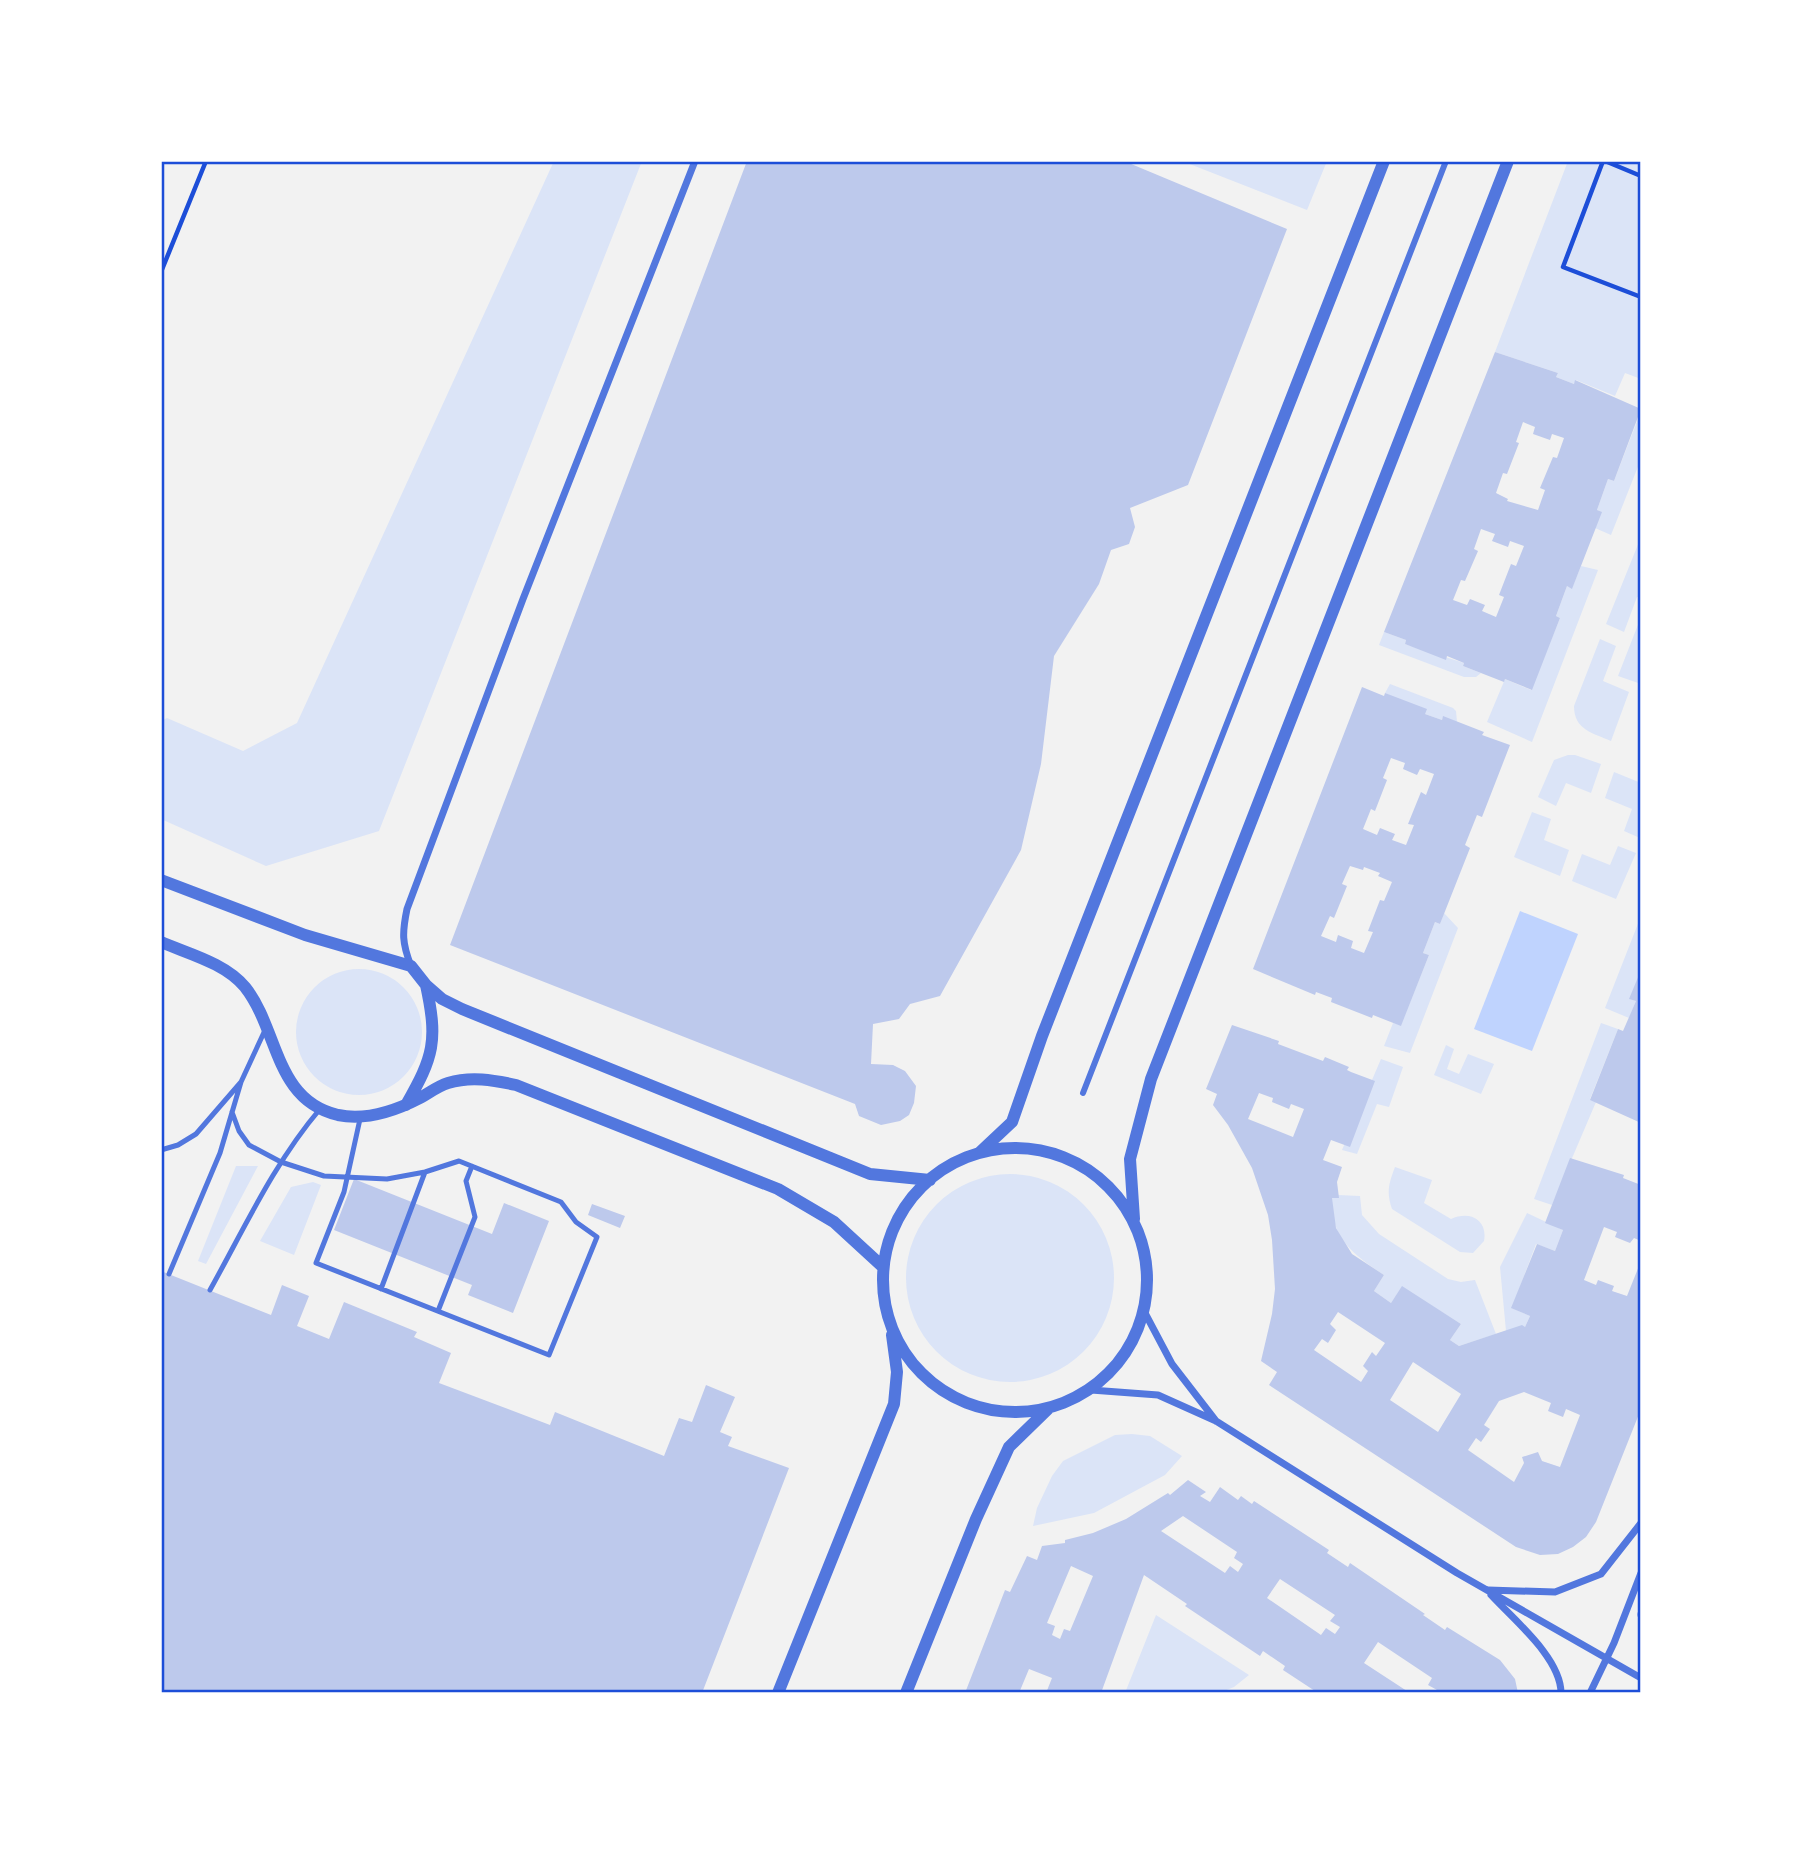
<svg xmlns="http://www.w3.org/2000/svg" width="1802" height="1854" viewBox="0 0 1802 1854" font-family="'Varela Round',sans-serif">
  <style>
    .green { fill: #dbe4f7 }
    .water { fill: #bfd3fe }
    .building { fill: #bdc9ec; fill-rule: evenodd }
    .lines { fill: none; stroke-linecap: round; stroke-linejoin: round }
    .path { stroke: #1d4ed8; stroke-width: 4.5 }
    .service { stroke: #5277de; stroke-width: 5 }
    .pedestrian { stroke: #5277de; stroke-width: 6 }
    .minor { stroke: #5277de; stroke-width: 7 }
    .tertiary { stroke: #5277de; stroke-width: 12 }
    .neatline { fill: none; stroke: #1d4ed8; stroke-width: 2.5 }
  </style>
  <rect width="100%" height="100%" fill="#f2f2f2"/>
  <path class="green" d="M554,161H642L379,831L266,866L161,819L163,720L167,718L243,751L297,723Z
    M1182,161H1327L1307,210Z
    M1568,161H1641V379L1625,373L1615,396L1576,380L1574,384L1556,377L1558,373L1495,352Z
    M1641,411V459L1611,535L1595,528L1601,512L1597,510L1608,479L1614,481Z
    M1641,537V598L1637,597L1624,632L1606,624Z
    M1581,566L1598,570L1532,742L1487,722L1505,679L1531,690L1560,618L1556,616L1567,586L1572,588Z
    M1641,617V684L1618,676Z
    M1384,632L1406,640L1405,644L1464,663L1463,666L1481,673L1476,677H1464L1379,645Z
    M1600,639L1616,646L1603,681L1629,692L1611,741C1593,733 1574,730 1574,706Z
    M1390,684L1453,708L1456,711L1457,722L1443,717L1442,720L1425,714L1385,693Z
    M1568,755H1575L1601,764L1591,793L1566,783L1556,806L1538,797L1554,760Z
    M1614,772L1641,783L1640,838L1624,831L1632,809L1605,798Z
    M1532,812L1551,819L1544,840L1569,850L1560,876L1514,857Z
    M1618,846L1636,853L1616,899L1572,881L1582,854L1610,865Z
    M1444,913L1458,928L1410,1053L1384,1046L1393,1023L1401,1025L1429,955L1423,953L1435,922L1440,924Z
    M1641,916V970L1630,999L1636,1001L1629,1018L1605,1008Z
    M296 1032a63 63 0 1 1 126 0a63 63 0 1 1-126 0Z
    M1601,1023L1618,1029L1590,1099L1596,1102L1552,1205L1534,1199Z
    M1446,1045L1454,1049L1447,1069L1459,1074L1468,1054L1494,1064L1481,1094L1434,1075Z
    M1381,1059L1403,1067L1389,1107L1377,1104L1357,1154L1342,1150Z
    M236,1166H258L206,1264L198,1261Z
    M1395,1167L1432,1180L1424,1203L1451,1219C1470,1210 1488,1220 1484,1241L1473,1253L1460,1252L1392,1209C1386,1192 1389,1183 1395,1167Z
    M906 1278a104 104 0 1 1 208 0a104 104 0 1 1-208 0Z
    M313,1182L321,1185L294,1255L260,1241L291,1187Z
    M1338,1195L1360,1196L1362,1215L1379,1234L1448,1279L1461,1282L1475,1280L1496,1334L1459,1346L1450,1340L1461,1324L1402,1287L1391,1303L1374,1291L1384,1275C1355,1256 1329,1237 1332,1198H1338Z
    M1527,1213L1563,1230L1555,1251L1536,1244L1512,1308L1530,1316L1525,1327L1506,1331L1500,1267Z
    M1132,1434L1150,1436L1182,1456L1165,1475L1094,1513L1033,1526L1037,1508L1052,1476L1063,1461L1115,1435Z
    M1156,1615L1249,1675L1234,1687L1219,1693H1125Z"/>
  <path class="water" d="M1520,911L1578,934L1532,1051L1474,1029Z"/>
  <path class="building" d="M747,161H1124L1287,229L1188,485L1130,508L1135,527L1129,544L1111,550L1099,584L1054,656L1041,764L1021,850L940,996L910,1004L899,1019L873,1024L871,1064L893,1065L905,1071L916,1086L914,1103L909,1115L900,1121L881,1125L859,1116L855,1104L450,945Z
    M1495,352L1558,373L1556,377L1574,384L1575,380L1641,409L1614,481L1608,479L1597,510L1602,512L1572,589L1567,586L1556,616L1560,618L1532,690L1505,679L1504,682L1463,666L1464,663L1447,656L1446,660L1405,644L1406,640L1384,632ZM1523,422L1535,427L1533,434L1550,440L1552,434L1564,438L1557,458L1553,457L1540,488L1545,490L1538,510L1507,501L1508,499L1496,493L1503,473L1507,474L1519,443L1516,442ZM1481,529L1495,534L1492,541L1508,547L1510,541L1524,546L1516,566L1511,564L1499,595L1504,597L1496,617L1482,611L1485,605L1470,599L1467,605L1453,600L1461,580L1465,581L1478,551L1474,549Z
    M1362,687L1384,696L1385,693L1427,709L1425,714L1442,720L1443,716L1484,732L1482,735L1510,745L1482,817L1477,815L1465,845L1470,848L1440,924L1435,922L1423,953L1429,955L1401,1026L1373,1015L1372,1018L1331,1002L1332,998L1316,992L1315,995L1253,969ZM1391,758L1405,763L1403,769L1417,775L1420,769L1434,774L1426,795L1421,792L1408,824L1414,825L1406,845L1392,840L1395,834L1380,828L1377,835L1363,829L1371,809L1375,811L1387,780L1383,778ZM1350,866L1363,870L1364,867L1380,873L1378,876L1392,882L1384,901L1380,900L1368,931L1373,932L1364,953L1351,948L1353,941L1338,935L1336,942L1321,936L1330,916L1334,918L1347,886L1342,884Z
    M1641,970V1123L1590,1100L1618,1029L1623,1031L1636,1001L1629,999Z
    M1232,1025L1279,1041L1278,1044L1323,1061L1325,1057L1349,1067L1347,1070L1351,1072L1375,1081L1350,1147L1331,1140L1323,1160L1342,1167L1337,1182L1339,1198H1332L1336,1228L1352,1254L1384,1275L1374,1291L1391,1303L1402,1286L1461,1324L1450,1340L1459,1346L1522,1325L1525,1327L1530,1316L1511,1308L1537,1244L1555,1251L1563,1230L1545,1223L1570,1158L1624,1175L1623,1178L1641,1185V1241L1634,1238L1630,1243L1615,1237L1617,1232L1604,1227L1584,1280L1596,1285L1598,1280L1614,1286L1612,1291L1627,1296L1641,1261V1409L1596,1522L1586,1537L1573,1547L1558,1554L1540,1555L1516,1547L1269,1385L1277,1372L1261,1361L1272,1314L1275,1289L1272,1240L1268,1215L1252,1168L1228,1125L1213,1105L1217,1094L1206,1089ZM1259,1093L1273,1098L1272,1102L1289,1109L1291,1104L1304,1109L1293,1137L1248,1119ZM1338,1312L1385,1343L1376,1356L1372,1352L1363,1366L1368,1371L1361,1382L1314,1350L1322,1339L1328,1343L1336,1330L1330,1324ZM1413,1362L1461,1394L1438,1432L1390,1400ZM1524,1392L1551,1403L1548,1411L1563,1417L1566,1409L1580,1415L1560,1467L1542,1461L1538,1452L1522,1457L1524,1463L1514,1482L1468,1450L1476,1438L1481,1442L1490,1429L1484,1425L1499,1401Z
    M354,1179L492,1234L504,1203L549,1221L513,1313L468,1295L472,1285L334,1230Z
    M592,1204L625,1216L620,1228L588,1215Z
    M161,1271L271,1315L282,1285L309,1296L297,1326L329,1339L344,1302L417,1332L414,1337L451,1353L439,1383L550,1425L555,1412L664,1456L679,1418L692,1422L706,1385L735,1397L720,1432L732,1437L728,1446L789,1468L702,1693H161Z
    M1188,1480L1206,1492L1200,1496L1210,1502L1220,1487L1238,1500L1241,1496L1252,1504L1254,1501L1329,1550L1327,1553L1348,1567L1350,1563L1425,1614L1423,1615L1445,1630L1447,1627L1500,1660L1515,1679L1518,1693H1435L1437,1690L1428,1685L1432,1678L1378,1642L1364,1663L1410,1693H1318L1283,1670L1285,1666L1263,1651L1260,1656L1185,1606L1187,1604L1144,1575L1101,1693H1046L1052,1678L1029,1669L1019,1693H965L1005,1590L1010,1592L1027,1556L1037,1560L1042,1546L1065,1543V1540L1093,1533L1126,1519L1168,1493L1170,1495ZM1183,1516L1237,1552L1234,1558L1243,1564L1238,1572L1230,1566L1225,1573L1161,1531ZM1071,1566L1093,1576L1070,1631L1064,1629L1060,1639L1052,1635L1055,1626L1047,1623ZM1280,1579L1335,1615L1330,1621L1340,1627L1335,1634L1326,1628L1321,1635L1267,1598Z"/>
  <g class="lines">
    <path class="path" d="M1603,161L1563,267L1641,297
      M1605,161L1641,176
      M161,272L206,161"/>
    <path class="service" d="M232,1112L239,1131L249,1145L281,1162L324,1176L387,1179L425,1172L459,1161L561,1202L576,1222L597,1237L549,1355L316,1263L344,1192L360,1119
      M161,1150L178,1145L196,1134L241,1082L266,1028
      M169,1274L220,1153L241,1082
      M381,1289L425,1172
      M210,1290C244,1229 274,1163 320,1109
      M438,1311L475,1217L466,1181L472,1166"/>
    <path class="pedestrian" d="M1083,1093L1446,161"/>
    <path class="minor" d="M411,966C402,943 402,933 407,909L523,599L695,161
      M1145,1313L1172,1364L1216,1421
      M1091,1390L1158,1395L1216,1421L1457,1573L1641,1678
      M1488,1590L1555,1592L1601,1574L1641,1523
      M1491,1595C1514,1620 1561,1658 1561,1693
      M1641,1614V1615
      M1590,1693L1614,1643L1641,1573"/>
    <path class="tertiary" d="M161,880L305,935L411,966L426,985L442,999L462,1009L870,1174L930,1180
      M161,942C189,954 225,963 245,987C279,1030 274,1100 338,1115C367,1121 395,1111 420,1098C429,1093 438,1086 448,1083C471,1076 493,1080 516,1085L778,1189L834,1222L883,1267
      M406,1105C434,1056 438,1041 426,985
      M883 1280a132 132 0 1 1 264 0a132 132 0 1 1-264 0Z
      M979,1153L1012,1122L1042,1036L1384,161
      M1134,1219L1130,1159L1151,1079L1508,161
      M778,1693L894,1404L897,1372L892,1335
      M906,1693L976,1519L1009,1447L1048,1409"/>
  </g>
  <rect width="1802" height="1854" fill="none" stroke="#ffffff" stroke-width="326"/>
  <rect x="163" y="163" width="1476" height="1528" class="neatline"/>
</svg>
